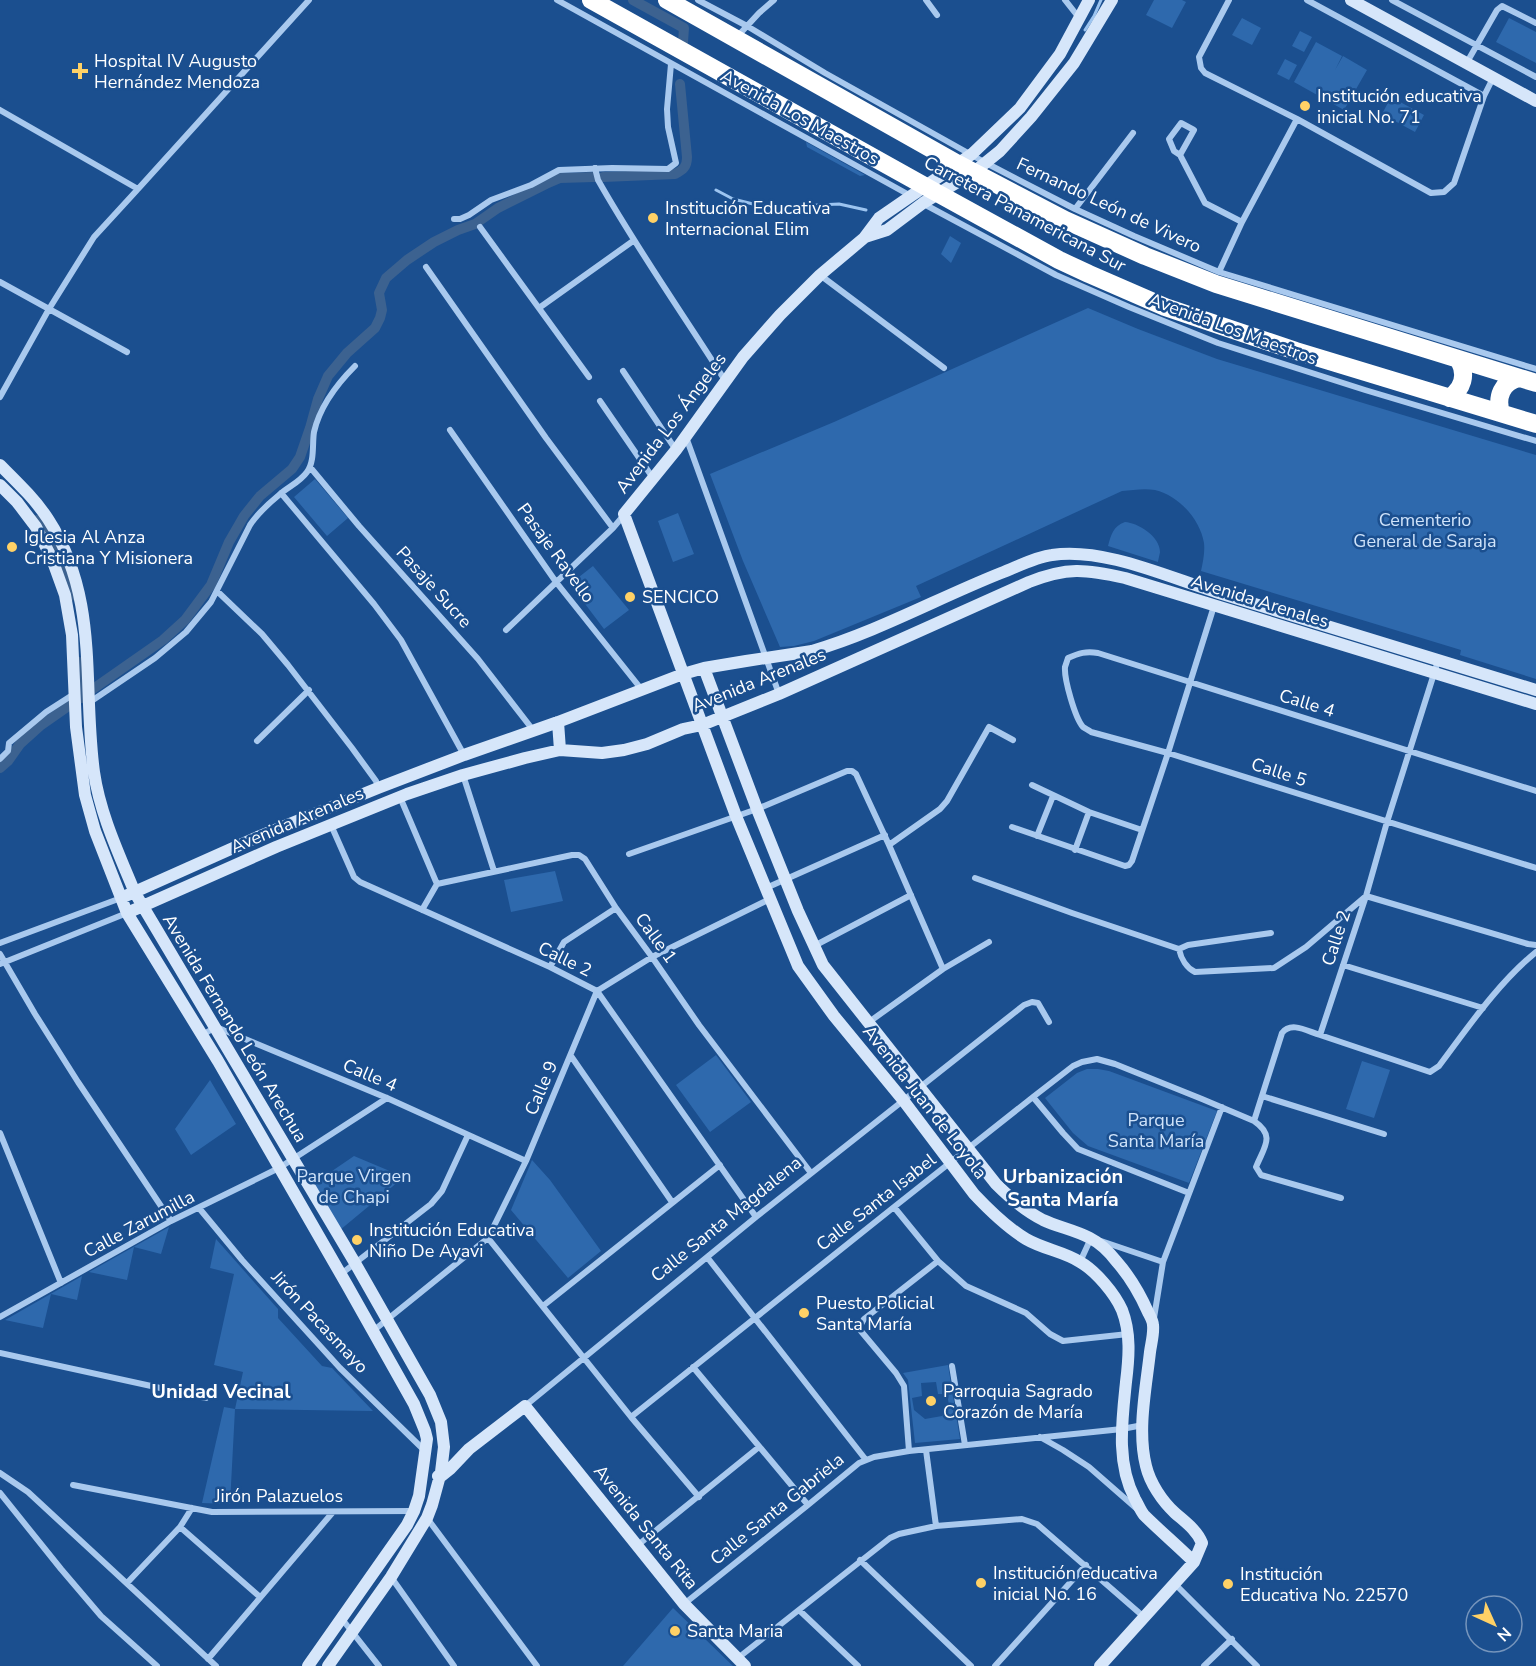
<svg xmlns="http://www.w3.org/2000/svg" width="1536" height="1666" viewBox="0 0 1536 1666" font-family="'Nunito Sans',sans-serif">
  <style>
    .green { fill: #2e69ad; fill-rule: evenodd }
    .lines { fill: none; stroke-linecap: round; stroke-linejoin: round }
    .stream { stroke: #9cc4f0; stroke-width: 3 }
    .canal { stroke: #3c6290; stroke-width: 10 }
    .street { stroke: #a9c9ee; stroke-width: 6 }
    .secondary { stroke: #d6e6fa; stroke-width: 12 }
    .highway { stroke: #fff; stroke-width: 18 }
    .poi-dot { fill: #ffd166; stroke: #1b4f8f; stroke-width: 2 }
    .labels { text-anchor: middle; stroke-width: 5; stroke-linejoin: round; paint-order: stroke }
    .poi-label { font-size: 18px; fill: #fff; stroke: #1b4f8f; text-anchor: start }
    .street-label { font-size: 18px; fill: #fff; stroke: #1b4f8f }
    .park-label { font-size: 18px; fill: #cfe3fa; stroke: #1b4f8f }
    .neighbourhood-label { font-size: 20px; font-weight: bold; fill: #fff; stroke: #1b4f8f }
  </style>
  <rect width="100%" height="100%" fill="#1b4f8f"/>
  <path class="green" d="M1154,0H1182L1186,2L1172,28L1146,15Z
    M1242,18L1261,28L1252,45L1232,35Z
    M1509,18L1536,32V63L1496,42Z
    M1300,31L1312,37L1304,52L1292,46Z
    M1316,42L1342,56L1335,70L1343,56L1367,70L1344,110L1294,82Z
    M1285,59L1297,65L1289,80L1277,74Z
    M1391,97L1424,115L1415,132L1382,114Z
    M806,142L865,175L860,176L807,147Z
    M950,236L961,243L951,263L941,254Z
    M1088,308L1138,329L1217,359L1536,455V679L1460,655L1461,650L1201,571C1203,562 1205,552 1204,543C1200,519 1179,496 1155,490C1144,488 1133,490 1122,491L916,586L921,597L814,641L794,646L780,647L743,561L710,474L834,422Z
    M315,479L348,518L327,536L294,497Z
    M678,513L694,554L673,562L658,521Z
    M1125,522C1138,523 1160,536 1160,552C1160,553 1158,561 1158,562L1108,546C1111,535 1113,526 1125,522Z
    M593,566L629,610L604,629L570,584Z
    M555,871L563,901L511,912L504,880Z
    M716,1055L751,1102L710,1132L676,1085Z
    M1362,1061L1390,1070L1374,1118L1346,1109Z
    M1087,1069H1098L1109,1071L1217,1111L1189,1183L1088,1146L1073,1133L1045,1098L1077,1073Z
    M210,1080L236,1124L191,1155L175,1129Z
    M354,1156L404,1177L340,1230L313,1184Z
    M532,1160L550,1180L601,1251L568,1278L511,1210Z
    M169,1227L161,1254L134,1247L127,1280L89,1272Z
    M216,1239L278,1309V1318L322,1366L332,1368L373,1411L235,1409L230,1504L202,1503L224,1407L235,1409L243,1372L214,1365L234,1274L210,1268Z
    M82,1276L77,1300L51,1294L43,1328L5,1320Z
    M948,1365L960,1439L915,1443L908,1380L903,1373ZM936,1382L938,1394H947L949,1405L943,1411L942,1416L925,1419L914,1410L912,1398L922,1396L921,1383Z
    M673,1608L733,1666H623Z"/>
  <g class="lines">
    <path class="stream" d="M1085,30L1094,16L1101,0
      M716,190L733,199L753,204L778,207L839,204L866,210"/>
    <path class="canal" d="M633,0L684,28L683,42
      M603,177L675,174C683,170 687,167 687,157L680,84
      M37,520C54,543 63,569 71,596
      M79,662L82,698
      M0,768L8,761L20,744L40,726L163,640L185,620L211,585L229,542L244,516L260,496L292,469L300,457L310,428L318,399L328,376L347,353L375,328L380,318L382,310L379,293L386,278L407,260L434,242L458,230L475,224L498,208L546,184L560,178L594,177"/>
    <path class="street" d="M557,0L911,196
      M698,0L747,26L825,73L986,163L1075,209L1134,236L1219,272L1536,369
      M926,0L937,15
      M1065,0L1080,19
      M1229,0L1199,57L1201,68L1205,73L1297,119L1431,193L1444,192L1454,183L1484,96L1493,78
      M1307,0L1484,96
      M1392,0L1536,77
      M736,38L759,13L774,0
      M1466,64L1497,10L1502,6L1536,23
      M0,110L138,189
      M1180,155L1194,130L1181,123L1169,139L1174,151L1180,155L1205,203L1242,222
      M595,168L598,180C637,249 683,314 726,382
      M922,203L1056,275L1129,307L1218,343L1365,390L1536,441
      M1075,209L1133,133
      M454,219H460L469,215L491,200L531,185L559,170L612,168L668,169L676,163L668,127L667,109L671,64
      M480,227L589,377
      M426,267L546,438L613,528
      M1219,272L1242,222L1297,119
      M820,275L944,368
      M0,282L127,352
      M539,308L633,241
      M623,371L676,450
      M0,397L49,309L94,237L138,189L309,0
      M600,401L653,478
      M450,430L556,582L642,690
      M686,437L779,694
      M310,467L359,526L478,659L533,730
      M281,493L374,604L401,640L464,755
      M218,592L262,634L288,665L352,748L376,781L378,788
      M506,630L613,528L624,515
      M90,702L155,658L186,632L211,602L250,525C258,513 268,504 279,495C288,487 300,482 307,472C315,461 312,444 314,432C320,406 337,384 355,366
      M257,741L309,690
      M0,759L8,751L9,743L46,712L74,694
      M463,775L494,871
      M1032,785L1089,812L1142,830
      M1536,791L1098,653C1086,651 1079,653 1068,658C1067,661 1066,664 1065,667C1064,679 1075,718 1083,727C1086,729 1089,730 1091,732L1168,753L1536,868
      M400,797L437,884
      M331,825L354,877L360,882L550,967L597,991L756,1217
      M1012,827L1125,866L1129,865L1132,861L1168,753L1214,606
      M1037,836L1053,796
      M889,845L940,809L947,801L989,727L1013,740
      M1075,850L1089,812
      M629,854L757,809L847,771H852L856,774L889,845L943,969
      M975,878L1072,913L1179,949L1188,945L1271,933
      M766,888L885,835
      M422,910L437,884L572,855H579L585,859L616,908L652,957L699,1025L811,1173
      M0,943L121,898
      M814,946L911,895
      M1179,949C1181,959 1187,968 1195,972L1274,968L1306,947L1366,896L1528,944L1536,945
      M0,954L35,1014L78,1082L171,1221
      M0,964L127,913
      M1343,965L1483,1008
      M550,967L564,942L616,908
      M869,1022L943,969L989,942
      M202,1035L216,1027L387,1098L526,1161
      M1320,1035L1430,1072L1439,1066C1469,1026 1498,983 1536,952
      M571,1056L672,1202
      M1262,1096L1384,1134
      M1033,1097L1063,1133L1078,1149L1189,1193
      M0,1133L61,1283
      M1341,1198L1261,1175L1256,1167C1264,1147 1276,1136 1254,1121L1282,1033C1291,1021 1307,1031 1320,1035L1366,896L1387,822L1438,661
      M894,1207L938,1261L966,1286L1026,1313L1050,1334L1063,1341L1128,1334
      M199,1208L242,1260L340,1368L424,1450
      M488,1238L631,1417L699,1497
      M1101,1241L1163,1262
      M707,1257L866,1460
      M1080,1262L1091,1238
      M341,1274L431,1204L442,1191L468,1135
      M543,1306L720,1165
      M0,1317L171,1221L279,1168L387,1098
      M1154,1318L1163,1262L1222,1107
      M373,1331L488,1238L526,1161L597,991L652,957L770,899
      M0,1353L206,1398
      M952,1366L965,1445
      M693,1367L808,1505
      M525,1406L756,1217L1024,1005L1032,1002L1038,1003L1049,1022
      M631,1417L894,1207L1033,1097L1073,1066L1082,1062L1097,1059L1115,1064L1202,1099L1254,1121
      M1040,1437L1063,1450L1089,1467L1137,1509
      M926,1450L936,1526
      M909,1451L904,1386L896,1373L860,1330V1326L864,1319L938,1261
      M0,1473L28,1492L216,1666
      M73,1485L212,1512L414,1511
      M0,1493L61,1569L101,1616L157,1666
      M427,1518L537,1666
      M180,1527L260,1597
      M638,1545L759,1447
      M860,1560L971,1666
      M391,1577L454,1666
      M127,1583L180,1527L192,1508
      M1175,1584L1257,1666
      M684,1604L808,1505L859,1463L874,1457L909,1451L1122,1429L1143,1425
      M799,1610L858,1666
      M342,1619L379,1666
      M738,1658L890,1538L899,1534L936,1526L1022,1519L1037,1524L1144,1617
      M208,1659L333,1512
      M995,1666L1086,1565
      M1204,1666L1232,1639"/>
    <path class="secondary" d="M1089,0L1060,54L1020,108L972,154L879,218L864,238L820,275L780,315L743,357L676,450L624,514L736,816L798,966L834,1016L903,1100L974,1194C990,1211 1006,1227 1026,1239C1043,1249 1065,1252 1080,1262C1096,1271 1115,1294 1122,1310C1131,1333 1129,1358 1126,1382C1122,1421 1116,1463 1135,1499C1138,1504 1140,1510 1144,1515C1160,1531 1178,1546 1194,1562
      M1351,0L1536,101
      M865,237L887,230L923,203L974,172L1000,151L1031,117L1074,63L1112,0
      M0,465C17,482 35,499 48,519C100,599 82,684 94,772C100,814 119,854 135,893L355,1263L430,1395L441,1422L444,1447L441,1472L432,1505L427,1518L391,1577L328,1666
      M0,485L17,502L36,527L52,559L65,595L72,635L76,727L85,795L95,831L127,913L218,1061L347,1285L414,1404L425,1431L427,1439L419,1496L414,1511L407,1525L308,1666
      M704,668L757,809L798,911L823,965L996,1184C1010,1198 1025,1211 1043,1220C1058,1227 1075,1230 1090,1238C1100,1243 1110,1253 1117,1262C1131,1278 1140,1294 1148,1312C1150,1316 1153,1321 1153,1325C1154,1334 1151,1344 1150,1352C1146,1388 1137,1431 1146,1466C1150,1483 1162,1501 1175,1513C1184,1521 1197,1530 1202,1543L1194,1562L1100,1666
      M558,722L560,750
      M121,898L260,836L378,788L464,755L558,722L683,674L704,668L746,661L812,651C877,632 938,598 1001,573C1017,567 1035,557 1052,555C1104,547 1170,578 1219,593C1324,626 1430,658 1536,690
      M127,913L276,847L407,794L463,775L525,758L560,750L602,753L624,750L647,744L683,729L702,725L779,694L1029,582C1067,567 1085,569 1125,578L1536,704
      M438,1476L440,1477L450,1469L469,1449L525,1406L684,1604L745,1666"/>
    <path class="highway" d="M591,0L939,194L1059,260L1089,274L1165,307L1296,351L1536,424
      M667,0L958,164L1065,220L1145,256L1216,284L1536,383
      M1449,398C1463,389 1467,375 1459,360
      M1501,413C1496,397 1502,382 1519,378"/>
  </g>
  <g class="poi-dot">
    <path d="M77 62h6v6h6v6h-6v6h-6v-6h-6v-6h6z"/>
    <circle cx="1305" cy="106" r="6"/>
    <circle cx="653" cy="218" r="6"/>
    <circle cx="12" cy="547" r="6"/>
    <circle cx="630" cy="597" r="6"/>
    <circle cx="357" cy="1240" r="6"/>
    <circle cx="804" cy="1313" r="6"/>
    <circle cx="931" cy="1401" r="6"/>
    <circle cx="981" cy="1583" r="6"/>
    <circle cx="1228" cy="1584" r="6"/>
    <circle cx="675" cy="1631" r="6"/>
  </g>
  <g class="labels">
    <g class="poi-label">
      <text x="94" y="67">Hospital IV Augusto<tspan x="94" dy="21">Hernández Mendoza</tspan></text>
      <text x="1317" y="102">Institución educativa<tspan x="1317" dy="21">inicial No. 71</tspan></text>
      <text x="665" y="214">Institución Educativa<tspan x="665" dy="21">Internacional Elim</tspan></text>
      <text x="24" y="543">Iglesia Al Anza<tspan x="24" dy="21">Cristiana Y Misionera</tspan></text>
      <text x="642" y="603">SENCICO</text>
      <text x="369" y="1236">Institución Educativa<tspan x="369" dy="21">Niño De Ayavi</tspan></text>
      <text x="816" y="1309">Puesto Policial<tspan x="816" dy="21">Santa María</tspan></text>
      <text x="943" y="1397">Parroquia Sagrado<tspan x="943" dy="21">Corazón de María</tspan></text>
      <text x="993" y="1579">Institución educativa<tspan x="993" dy="21">inicial No. 16</tspan></text>
      <text x="1240" y="1580">Institución<tspan x="1240" dy="21">Educativa No. 22570</tspan></text>
      <text x="687" y="1637">Santa Maria</text>
    </g>
    <g class="street-label">
      <text transform="translate(800 117) rotate(29)" y="6">Avenida Los Maestros</text>
      <text transform="translate(1109 205) rotate(25)" y="6">Fernando León de Vivero</text>
      <text transform="translate(1025 214) rotate(28)" y="6">Carretera Panamericana Sur</text>
      <text transform="translate(1233 329) rotate(20)" y="6">Avenida Los Maestros</text>
      <text transform="translate(671 423) rotate(-53)" y="6">Avenida Los Ángeles</text>
      <text transform="translate(556 553) rotate(54)" y="6">Pasaje Ravello</text>
      <text transform="translate(434 587) rotate(48)" y="6">Pasaje Sucre</text>
      <text transform="translate(1260 601) rotate(17)" y="6">Avenida Arenales</text>
      <text transform="translate(759 680) rotate(-22)" y="6">Avenida Arenales</text>
      <text transform="translate(1307 703) rotate(17)" y="6">Calle 4</text>
      <text transform="translate(1279 772) rotate(18)" y="6">Calle 5</text>
      <text transform="translate(297 820) rotate(-23)" y="6">Avenida Arenales</text>
      <text transform="translate(656 938) rotate(54)" y="6">Calle 1</text>
      <text transform="translate(1336 938) rotate(-72)" y="6">Calle 2</text>
      <text transform="translate(565 959) rotate(26)" y="6">Calle 2</text>
      <text transform="translate(235 1028) rotate(59)" y="6">Avenida Fernando León Arechua</text>
      <text transform="translate(370 1075) rotate(23)" y="6">Calle 4</text>
      <text transform="translate(541 1088) rotate(-67)" y="6">Calle 9</text>
      <text transform="translate(925 1102) rotate(52)" y="6">Avenida Juan de Loyola</text>
      <text transform="translate(876 1202) rotate(-38)" y="6">Calle Santa Isabel</text>
      <text transform="translate(726 1219) rotate(-39)" y="6">Calle Santa Magdalena</text>
      <text transform="translate(139 1224) rotate(-28)" y="6">Calle Zarumilla</text>
      <text transform="translate(320 1322) rotate(47)" y="6">Jirón Pacasmayo</text>
      <text x="279" y="1502">Jirón Palazuelos</text>
      <text transform="translate(777 1509) rotate(-39)" y="6">Calle Santa Gabriela</text>
      <text transform="translate(646 1527) rotate(51)" y="6">Avenida Santa Rita</text>
    </g>
    <g class="park-label">
      <text x="1425" y="526">Cementerio<tspan x="1425" dy="21">General de Saraja</tspan></text>
      <text x="1156" y="1126">Parque<tspan x="1156" dy="21">Santa María</tspan></text>
      <text x="354" y="1182">Parque Virgen<tspan x="354" dy="21">de Chapi</tspan></text>
    </g>
    <g class="neighbourhood-label">
      <text x="1063" y="1183">Urbanización<tspan x="1063" dy="23">Santa María</tspan></text>
      <text x="221" y="1398">Unidad Vecinal</text>
    </g>
  </g>
  <g transform="translate(1494 1624) rotate(135)"><circle r="28" fill="#1b4f8f" stroke="#7695bc" stroke-width="1.5"/>
  <path d="M0-4.5L10 22L0 15L-10 22Z" fill="#ffd166"/>
  <text y="-9" font-size="16" font-weight="bold" text-anchor="middle" fill="#ffffff">N</text>
  </g>
</svg>
